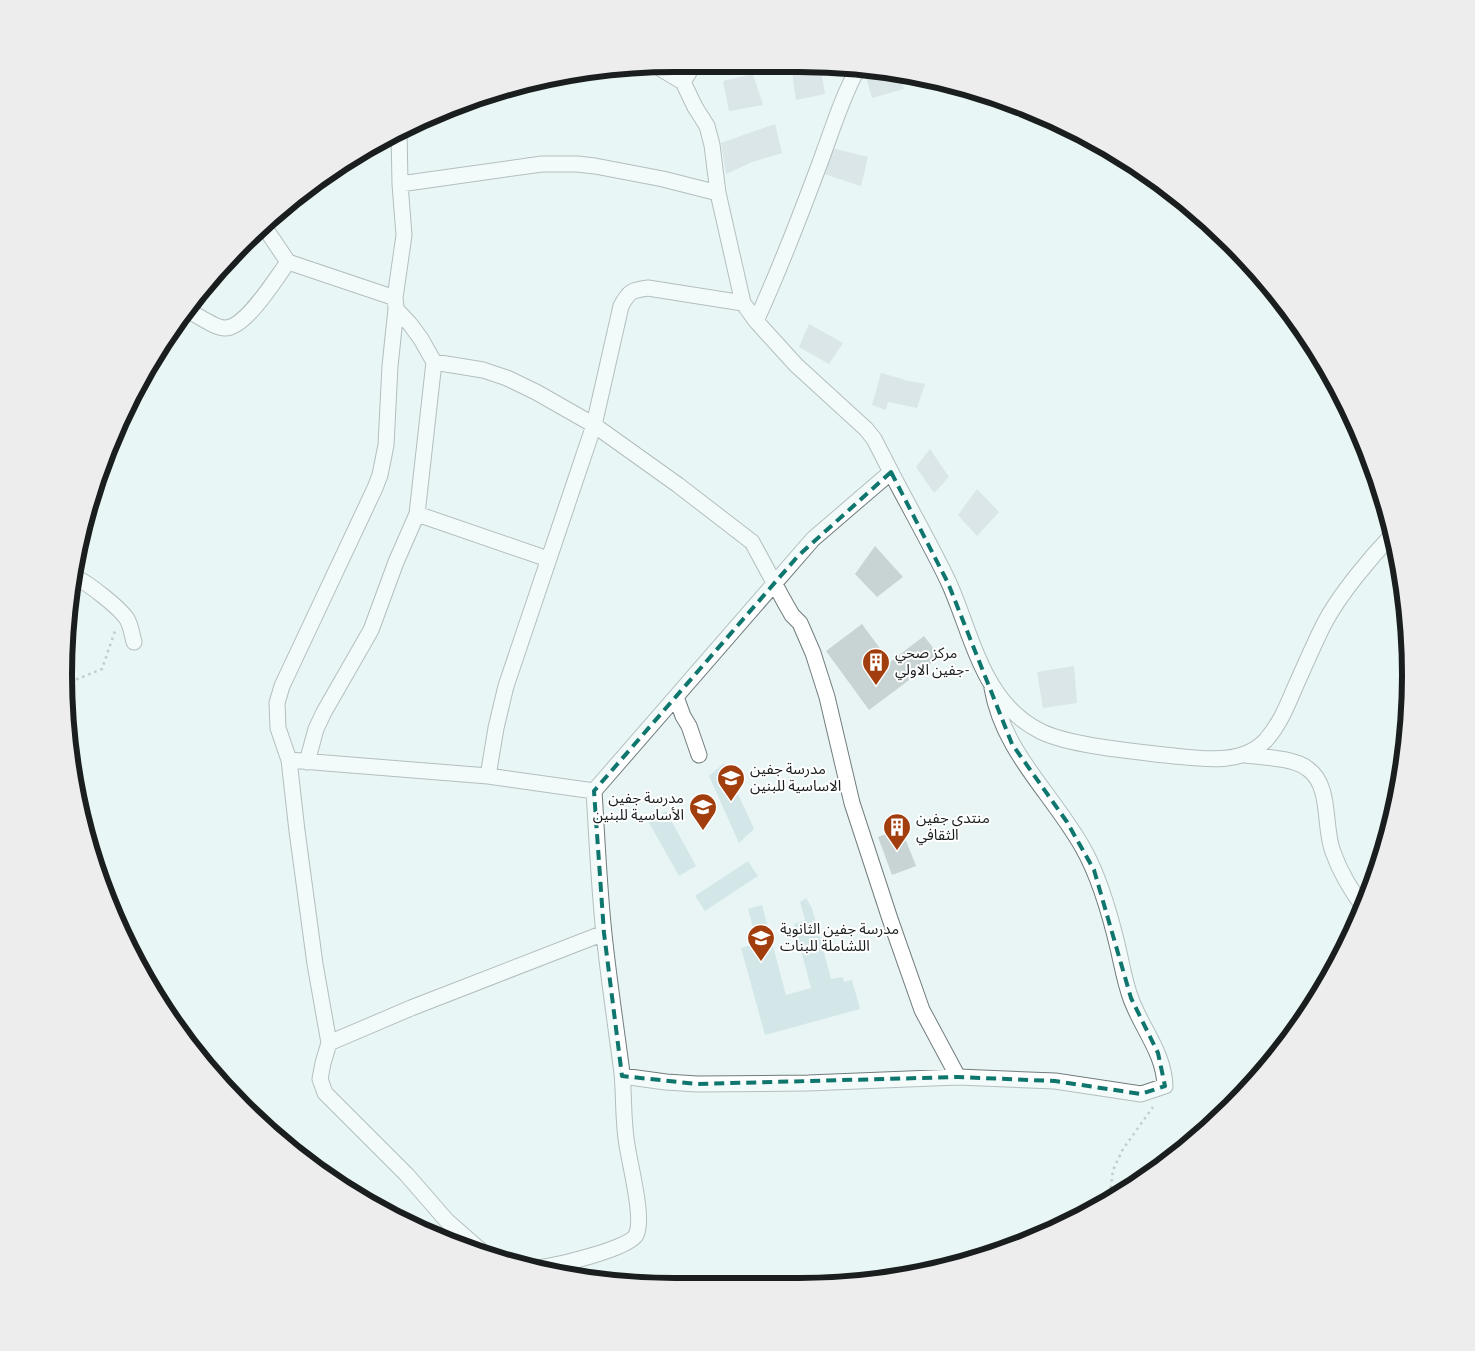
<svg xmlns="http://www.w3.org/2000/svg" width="1475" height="1351" viewBox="0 0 1475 1351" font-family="'Source Sans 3','Noto Sans Arabic',sans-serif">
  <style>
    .built { fill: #d3e7e9 }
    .building { fill: #c8d3d4 }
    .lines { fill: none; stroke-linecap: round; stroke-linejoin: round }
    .minor-casing { stroke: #727c7d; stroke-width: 17 }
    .path { stroke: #929b9b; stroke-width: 2.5; stroke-dasharray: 2.5 4; stroke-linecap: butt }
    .minor { stroke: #fff; stroke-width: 15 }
    .marked { fill: none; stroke: #0f766e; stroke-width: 4; stroke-dasharray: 10 6; stroke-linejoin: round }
    .labels { text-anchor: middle; stroke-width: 4; stroke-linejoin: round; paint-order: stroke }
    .poi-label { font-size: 15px; fill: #1a1e1f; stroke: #fff; text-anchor: start }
    .rim { fill: none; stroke: #1a1e1f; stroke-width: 6 }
  </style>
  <rect width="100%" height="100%" fill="#e9f5f5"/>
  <path class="built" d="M724,763L754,829L739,843L709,776Z
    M666,811L696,866L679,876L648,821Z
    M748,861L758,876L705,911L695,896Z
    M806,898L812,908L831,979L843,977L844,982L852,980L860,1009L765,1035L741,948L757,943L748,909L762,905L786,995L811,988L794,924L805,920L800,902Z"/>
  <path class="building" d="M716,64H736V65L718,70Z
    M791,65H820L825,94L796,100Z
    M884,71L899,73L904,89L872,98L866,77Z
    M753,74L763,105L729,111L723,81Z
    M775,124L782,153L752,162L726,174L721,143Z
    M832,148L868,157L861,186L824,174Z
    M809,324L843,343L829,364L799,347Z
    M881,373L909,381L925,384L917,408L888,402L886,410L872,405Z
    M1345,404L1352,417L1341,413Z
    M930,449L949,477L934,493L916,467Z
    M977,489L999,512L977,536L958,515Z
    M875,546L903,577L877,597L855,574Z
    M862,624L890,662L924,636L940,657L869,710L826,651Z
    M1074,666L1077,703L1043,708L1037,672Z
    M901,828L916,866L892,875L878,837Z"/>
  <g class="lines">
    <g class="minor-casing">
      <path id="minor" d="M683,82L694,64
        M399,130L400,184L404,235L395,298L396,309L390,366L386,445L380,475L375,488L282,686L277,703L278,728L289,760L297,831L315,964L329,1043L323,1063L320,1079L325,1093L407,1175L447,1221L488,1257
        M400,184L542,164H577L595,166L663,179L718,193
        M265,228L288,262
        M186,310C197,314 214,328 225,328C246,328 276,278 288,262L395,298
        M756,321C779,271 799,219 818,168C831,134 841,99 858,68
        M434,362L483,370L507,378L536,392L594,425L678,485L752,542L784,601L792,615L800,623L813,653L827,697L852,803L890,919L922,1010L958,1077
        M891,472C910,509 931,545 949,583C973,637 983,704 1042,732C1073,746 1131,751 1165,755C1198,758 1241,767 1266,740C1280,724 1288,704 1296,685C1305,665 1314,644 1324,624C1339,595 1370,558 1393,534
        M417,514L548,559
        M77,578C89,584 119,607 127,619C131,626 132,635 134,642
        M676,697L683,716L689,726L699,755
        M1245,755C1262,757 1295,758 1308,769C1332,786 1323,827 1333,852C1340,872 1352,892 1365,909
        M289,760L488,776L594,791L813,539L891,472L874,439L866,429L796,365L756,321L743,303L718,193L712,145L707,126L695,107L683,82L656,66
        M307,762L316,729L324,712L371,630L396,562L417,514L434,362L421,339L410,324L396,309
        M488,776L496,728L506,686L594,425L621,306C629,291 632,290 648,288L743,303
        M329,1043L411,1008L604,933
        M622,1076L666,1082L697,1084L808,1083L958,1077L1055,1081L1141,1094L1165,1086C1164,1053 1142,1029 1131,999C1125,983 1122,965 1118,948C1110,914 1100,878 1083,848C1052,793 1003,752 992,688
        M537,1268C555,1266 629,1249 636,1235C645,1218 628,1159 626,1138C623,1116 624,1095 622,1073C616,1027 609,981 604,934C599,887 597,838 594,791"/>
    </g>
    <path class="path" d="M64,680L70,682L102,669L115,631
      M1109,1201L1113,1170L1123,1149L1153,1107"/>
    <use href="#minor" class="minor"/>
  </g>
  <path d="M0 0H1475V1351H0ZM891,472L948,583L1012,744L1067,822L1094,870L1131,998L1158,1053L1165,1086L1141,1094L1055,1081L958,1077L697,1084L622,1076L604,933L594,791L798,556Z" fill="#e9f5f5" fill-opacity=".55" fill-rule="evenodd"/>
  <path class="marked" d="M891,472L948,583L1012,744L1067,822L1094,870L1131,998L1158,1053L1165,1086L1141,1094L1055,1081L958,1077L697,1084L622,1076L604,933L594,791L798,556Z"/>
  <defs>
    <g id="building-pin" transform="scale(1.4375)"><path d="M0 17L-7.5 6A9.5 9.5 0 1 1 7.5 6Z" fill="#a23e0d" stroke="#fff"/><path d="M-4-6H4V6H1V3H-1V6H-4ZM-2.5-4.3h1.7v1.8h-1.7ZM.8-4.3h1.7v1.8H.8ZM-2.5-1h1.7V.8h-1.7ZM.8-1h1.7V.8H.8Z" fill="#fff"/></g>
    <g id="university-pin" transform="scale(1.4375)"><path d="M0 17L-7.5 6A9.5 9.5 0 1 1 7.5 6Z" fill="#a23e0d" stroke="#fff"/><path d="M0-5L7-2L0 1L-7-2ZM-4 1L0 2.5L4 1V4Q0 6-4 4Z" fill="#fff"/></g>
  </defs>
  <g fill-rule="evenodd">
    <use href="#building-pin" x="876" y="662"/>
    <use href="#university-pin" x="731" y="778"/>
    <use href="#university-pin" x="703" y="807"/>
    <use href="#building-pin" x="897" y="827"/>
    <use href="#university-pin" x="761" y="938"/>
  </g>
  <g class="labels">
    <g class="poi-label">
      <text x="895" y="658">مركز صحي<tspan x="895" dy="17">جفين الاولي-</tspan></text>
      <text x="750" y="774">مدرسة جفين<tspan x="750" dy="17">الاساسية للبنين</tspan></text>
      <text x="684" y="803" text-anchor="end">مدرسة جفين<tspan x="684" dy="17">الأساسية للبنين</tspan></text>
      <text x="916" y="823">منتدى جفين<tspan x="916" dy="17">الثقافي</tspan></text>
      <text x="780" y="934">مدرسة جفين الثانوية<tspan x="780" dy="17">اللشاملة للبنات</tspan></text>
    </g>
  </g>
  <path d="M0 0H1475V1351H0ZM675 72H799A603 603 0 0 1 1402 675V675A603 603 0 0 1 799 1278H675A603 603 0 0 1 72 675V675A603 603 0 0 1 675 72Z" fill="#ededed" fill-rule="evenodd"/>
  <path class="rim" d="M675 72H799A603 603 0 0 1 1402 675V675A603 603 0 0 1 799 1278H675A603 603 0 0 1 72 675V675A603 603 0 0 1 675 72Z"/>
</svg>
